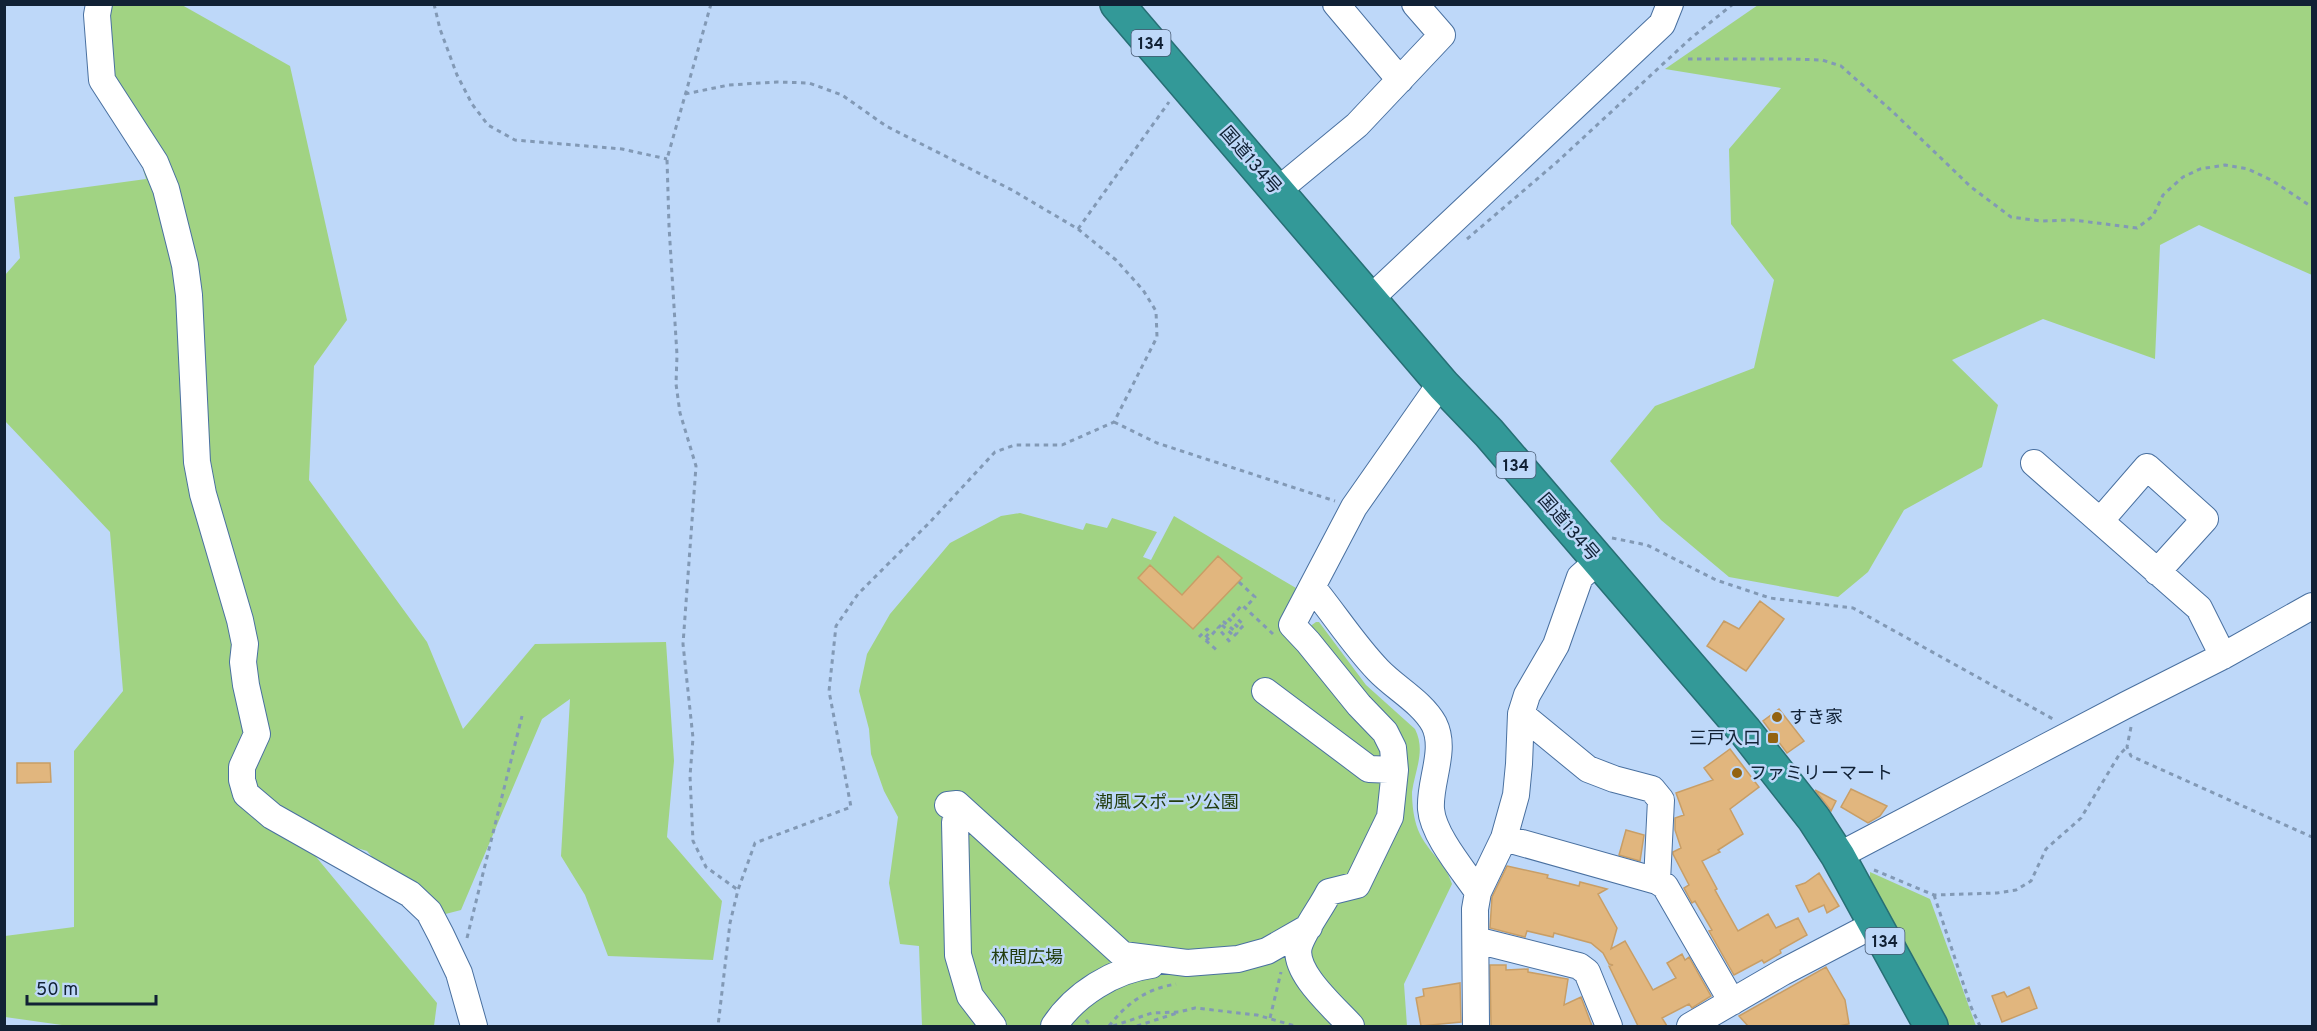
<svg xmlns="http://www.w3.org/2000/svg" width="2317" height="1031" viewBox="0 0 2317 1031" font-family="Overpass,'Noto Sans JP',sans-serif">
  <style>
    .green { fill: #a1d383 }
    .building { fill: #e1b67e; stroke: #c89e66; stroke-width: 1.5 }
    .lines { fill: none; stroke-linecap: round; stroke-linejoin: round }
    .minor-casing { stroke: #4970a0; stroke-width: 28 }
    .highway-casing { stroke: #276f75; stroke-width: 36 }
    .path { stroke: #8299b5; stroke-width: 3; stroke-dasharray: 4.5 4.5; stroke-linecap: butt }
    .minor { stroke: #fff; stroke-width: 26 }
    .highway { stroke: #339998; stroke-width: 33 }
    .poi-dot { fill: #936312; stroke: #bed8f9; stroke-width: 2 }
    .labels { text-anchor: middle; stroke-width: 5; stroke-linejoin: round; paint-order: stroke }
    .shield { fill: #bed8f9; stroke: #455870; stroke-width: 1.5 }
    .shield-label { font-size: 16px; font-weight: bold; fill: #112135 }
    .street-label { font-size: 18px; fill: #112135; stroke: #bed8f9 }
    .poi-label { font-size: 18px; fill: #112135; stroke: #bed8f9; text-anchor: start }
    .park-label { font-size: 18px; fill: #233e0f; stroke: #bed8f9 }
  </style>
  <rect width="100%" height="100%" fill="#bed8f9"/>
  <path class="green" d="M105,5H182L290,66L347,320L314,366L309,480L427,642L463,729L535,644L666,642L674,761L667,837L722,901L713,960L608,956L585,895L561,856L570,699L542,719L461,910L426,919L367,851L293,829L437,1003L434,1026H69L5,1017V936L74,927V751L123,691L110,532L5,421V275L20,258L14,197L146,179L102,35Z
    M1758,5H2312V275L2199,225L2160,245L2155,359L2043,319L1952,360L1998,405L1982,467L1904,510L1868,572L1838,597L1729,577L1661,520L1610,461L1655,406L1754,368L1774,280L1731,224L1729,149L1781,88L1665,69Z
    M1020,513L1083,530L1086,523L1107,528L1112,518L1157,532L1143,557L1151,560L1174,516L1296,588L1292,602L1306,624L1309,627L1316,622H1319L1366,685L1415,729C1426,751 1415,770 1412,792C1412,801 1413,812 1415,820C1421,848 1445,860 1452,884L1404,984L1407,1026H922L919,946L900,944L889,883L898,817L884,791L871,754L869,729L859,691L867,654L890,614L950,543L1001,516Z
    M1870,872L1930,899L1976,1026H1944L1870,886Z"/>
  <path class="building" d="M1218,556L1242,578L1193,629L1138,578L1150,565L1182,595Z
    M1760,601L1784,619L1746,671L1707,646L1724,621L1739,629Z
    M1779,709L1804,741L1787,753L1763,721Z
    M1730,749L1759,787L1730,809L1743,834L1718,850L1720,852L1702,861L1717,889L1715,890L1738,931L1768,914L1776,928L1798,918L1807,935L1780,950L1781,953L1764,963L1762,960L1734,975L1709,931L1712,930L1695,901L1692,903L1684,888L1689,885L1673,854V852L1681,848L1675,830V818L1684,815L1676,793L1713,780L1704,768Z
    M17,763H50L51,782L17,783Z
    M1851,789L1887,806L1880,816L1868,823L1841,807Z
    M1815,790L1836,801L1831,811L1829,808Z
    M1626,830L1644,835L1640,861L1619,855Z
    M1507,866L1548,875L1547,878L1579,886L1580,882L1607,889L1598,894L1617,928L1611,949L1625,941L1653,990L1676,978L1667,963L1682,954L1685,960L1689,957L1711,996L1692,1008L1689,1004L1662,1018L1667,1026H1638L1609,966L1613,965L1609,964L1603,953L1591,943L1554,933L1553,937L1527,931L1525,937L1490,928L1492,897Z
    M1819,873L1839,906L1827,913L1824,905L1809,912L1796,886L1805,883Z
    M1490,965H1506V970L1528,969V972L1568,979L1564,1005L1581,997L1592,1026H1491Z
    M1826,967L1845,1000L1849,1024L1838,1026H1748L1739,1016Z
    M1460,983L1461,1022L1421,1026L1416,998L1424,996L1423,989Z
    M2029,987L2037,1008L2002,1022L1992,996L2004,992L2007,997Z"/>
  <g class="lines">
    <g class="minor-casing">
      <path id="minor" d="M99,4L97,15L102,80L155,162L166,189L185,265L189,295L197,462L203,494L240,620L245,644L243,662L246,685L257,734L242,767V780L246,794L272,816L410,894L429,912L441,935L459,973L474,1026
        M1336,4L1400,80
        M1277,191L1357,125L1442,35L1415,4
        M1370,299L1662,24L1670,4
        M2034,463L2199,608L2223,656
        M2101,520L2147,467L2205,519L2157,572
        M1313,588C1335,615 1354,645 1378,670C1395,688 1422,702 1434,724C1447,750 1429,782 1431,809C1433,835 1463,870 1478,892
        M1265,691L1369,769L1395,770
        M1521,714L1588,769L1614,779L1652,789L1661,800L1657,881
        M948,805L957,804L1123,955L1187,963L1238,959L1267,951L1309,927
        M965,814L958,817L955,822L958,955L970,996L993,1026
        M1504,838L1657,881L1665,886L1732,1002
        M1838,856L2126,705L2223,656L2312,606
        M1476,940L1579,966L1587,972L1609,1026
        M1054,1026C1075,994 1114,970 1151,965
        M1351,1026C1335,1008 1292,972 1299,946C1304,930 1321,908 1329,892L1357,885L1390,817L1395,770L1393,748L1385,732L1359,705L1308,642L1292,625L1354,507L1436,390L1443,385
        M1476,1026L1475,909L1478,892L1504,838L1516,795L1519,764L1521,714L1527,695L1556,645L1580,577L1598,561
        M1690,1026L1783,972L1875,924"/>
    </g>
    <g class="highway-casing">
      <path id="highway" d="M1117,4L1443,385L1489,433L1745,731L1814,819L1838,856L1931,1026"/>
    </g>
    <path class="path" d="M434,4L440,29L457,75L472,104L488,125L515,140L622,149L667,159
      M711,4L667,159L669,226L677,355L676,384L680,413L696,466L683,644L693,738L690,776L693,841L706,867L738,890
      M1688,59H1792L1822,60L1841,66L1892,111L1971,187L2011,217L2041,221L2073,220L2137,228L2153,216L2163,195L2183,177L2200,169L2225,165L2248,169L2273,181L2312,207
      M685,94L729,85L777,82L809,83L842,95L886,126L1012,190L1078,229L1116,260L1143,290L1156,311L1157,337L1114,422L1062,445H1015L995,452L930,522L858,594L836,626L829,691L851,807L755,843L738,890L730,923L718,1026
      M1078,229L1169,102
      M1467,239L1557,162L1690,39L1733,4
      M1114,422L1157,443L1335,501
      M1612,538L1647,545L1716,580L1770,598L1853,608L2053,719
      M1239,582L1255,597L1245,608
      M1221,625L1218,628L1230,642
      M1222,625L1234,636
      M1240,629L1244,625L1233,615L1242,605L1273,634
      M1234,636L1237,633L1224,622L1228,618L1240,629
      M1199,637L1207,629L1210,632L1204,639L1219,652
      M1206,641L1218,628
      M2131,727L2127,747L2131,756L2312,837
      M1874,870L1934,895L1997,893L2016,890L2031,881L2046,849L2081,818L2119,755L2127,747
      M1934,895L1971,1007L1980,1026
      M467,938L522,716
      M1270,1018L1281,972
      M1086,1020L1091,1026
      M1109,1026C1127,1003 1146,989 1176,984
      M1113,1026L1152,1013L1179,1012L1195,1008L1257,1015L1295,1026
      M1137,1026L1177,1013"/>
    <use href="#minor" class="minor"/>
    <use href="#highway" class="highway"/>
  </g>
  <g class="poi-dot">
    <circle cx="1777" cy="717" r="6"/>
    <rect x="1767" y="732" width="12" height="12" rx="3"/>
    <circle cx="1737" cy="773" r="6"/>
  </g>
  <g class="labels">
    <g class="shield">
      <rect x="1131.5" y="30" width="39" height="26" rx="4.5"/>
      <rect x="1496.5" y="452" width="39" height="26" rx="4.5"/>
      <rect x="1865.5" y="928" width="39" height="26" rx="4.5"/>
    </g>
    <g class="shield-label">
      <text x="1151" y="49">134</text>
      <text x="1516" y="471">134</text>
      <text x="1885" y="947">134</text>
    </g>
    <g class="street-label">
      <text transform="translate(1251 160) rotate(49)" y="6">国道134号</text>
      <text transform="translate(1569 527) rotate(49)" y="6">国道134号</text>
    </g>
    <g class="poi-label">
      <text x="1789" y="723">すき家</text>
      <text x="1761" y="744" text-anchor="end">三戸入口</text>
      <text x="1749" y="779">ファミリーマート</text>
    </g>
    <g class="park-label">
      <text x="1167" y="808">潮風スポーツ公園</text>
      <text x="1027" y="963">林間広場</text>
    </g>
  </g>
  <rect width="2317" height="1031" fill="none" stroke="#112135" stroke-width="12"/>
  <path d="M27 995v9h129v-9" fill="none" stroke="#112135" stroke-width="3"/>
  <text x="36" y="995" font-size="18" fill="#112135" stroke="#bed8f9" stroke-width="4.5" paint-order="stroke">50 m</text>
</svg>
